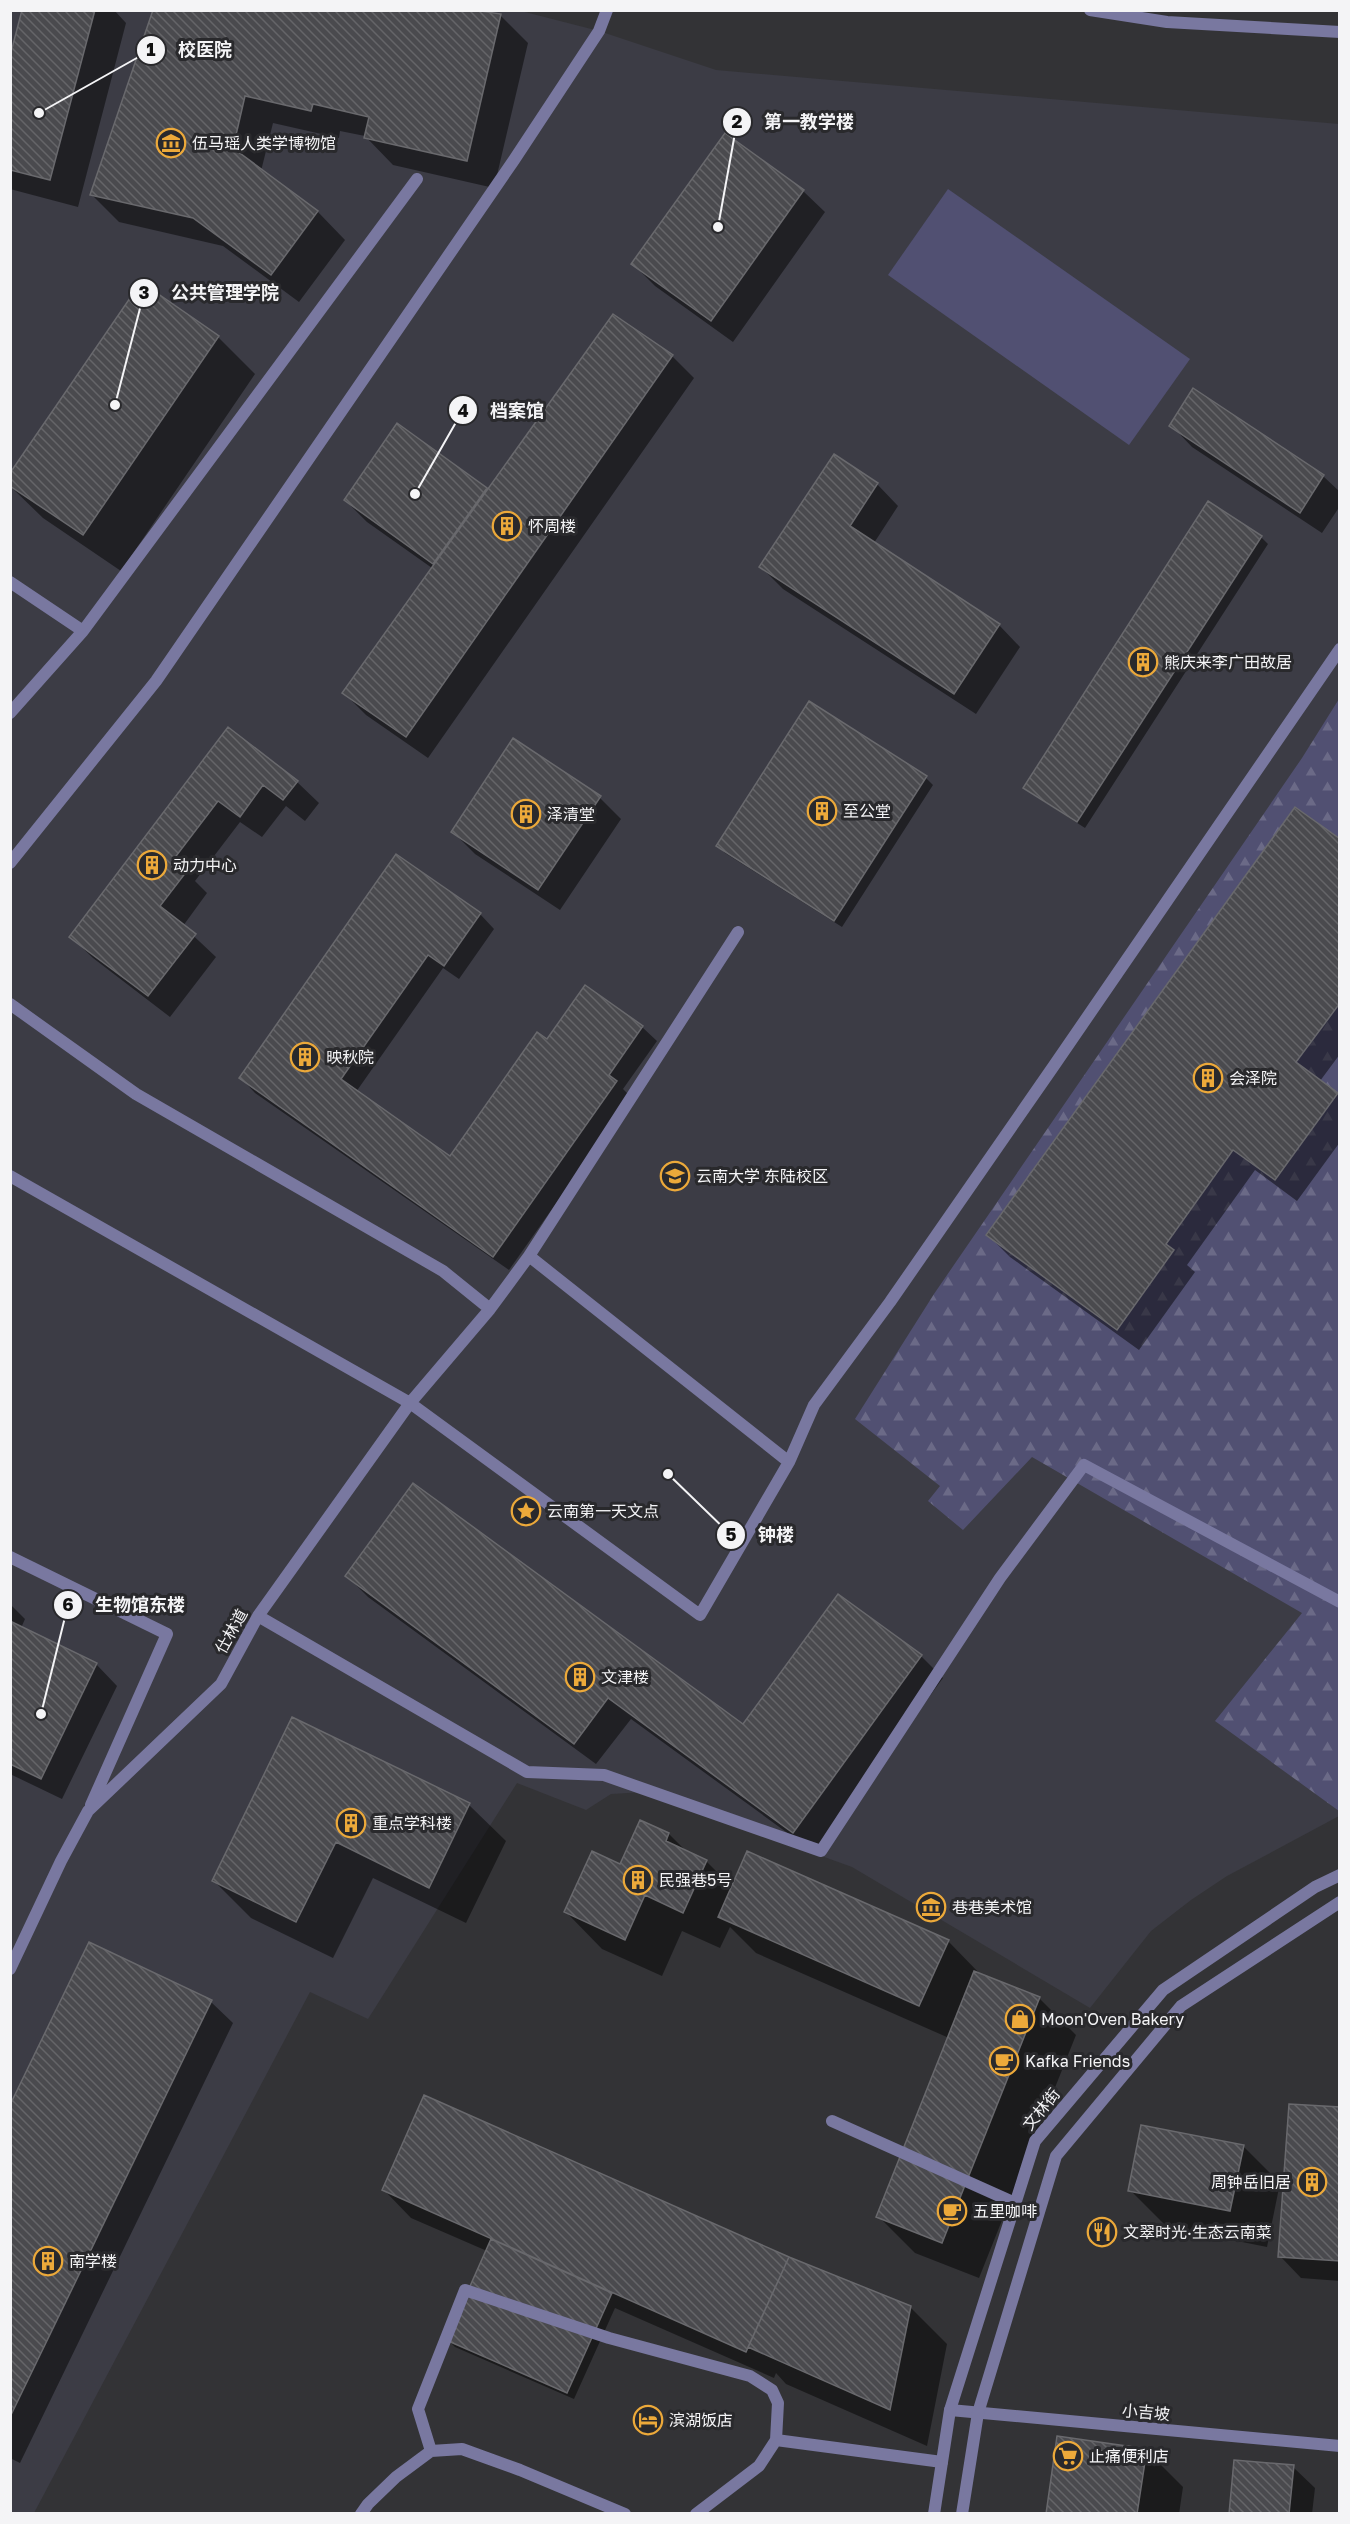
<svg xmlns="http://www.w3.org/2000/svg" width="1350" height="2524" viewBox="0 0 1350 2524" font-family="'Golos Text','Noto Sans SC',sans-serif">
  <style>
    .built { fill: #3c3c45 }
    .grass { fill: #515072 }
    .forest { fill: url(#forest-firs) }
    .shadow { fill: #0007 }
    .building { fill: url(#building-back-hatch); stroke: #69696d; stroke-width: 1.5 }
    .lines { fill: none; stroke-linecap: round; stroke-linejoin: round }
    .service { stroke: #7978a0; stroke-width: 12 }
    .tertiary { stroke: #7978a0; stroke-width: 12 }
    .labels { text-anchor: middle; stroke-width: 6; stroke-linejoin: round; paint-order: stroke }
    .poi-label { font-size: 16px; fill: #f4f4f6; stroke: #29292c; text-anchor: start }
    .street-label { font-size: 16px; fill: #f4f4f6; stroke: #29292c }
    .leader { fill: none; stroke: #f4f4f6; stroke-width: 2 }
    .callout-dot { fill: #f4f4f6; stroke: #29292c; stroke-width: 2 }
    .mark-label { font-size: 18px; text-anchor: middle; font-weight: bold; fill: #111 }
    .callout-label { font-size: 18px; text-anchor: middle; font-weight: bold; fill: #f4f4f6; stroke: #29292c; stroke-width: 6; stroke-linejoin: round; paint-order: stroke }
  </style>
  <defs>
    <pattern id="forest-firs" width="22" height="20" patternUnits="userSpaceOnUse" patternTransform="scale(1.5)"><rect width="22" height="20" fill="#515072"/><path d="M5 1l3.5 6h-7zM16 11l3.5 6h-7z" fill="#6b6a87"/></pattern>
    <pattern id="building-back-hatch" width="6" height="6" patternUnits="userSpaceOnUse" patternTransform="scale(1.5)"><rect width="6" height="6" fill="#4a4a4e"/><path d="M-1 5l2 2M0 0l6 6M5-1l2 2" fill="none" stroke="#656568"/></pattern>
  </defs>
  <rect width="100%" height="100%" fill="#333336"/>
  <path class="built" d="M11,11H521L599,31L716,70L1339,124V1816L1227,1876L1191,1900L1151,1931L1090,2008L852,1867L644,1792L611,1794L586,1810L517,1783L368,2019L310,1992L34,2513L11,2514Z"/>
  <path class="grass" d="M948,189L1190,359L1129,445L888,275Z"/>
  <path class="forest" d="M1339,699V1811L1215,1721L1302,1613L1032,1457L963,1530L928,1501L940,1486L855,1419L934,1294L1302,758Z"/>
  <path class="shadow" d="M24,10H114L126,23L78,207L10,189V62Z
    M154,10H464L501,16L528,43L494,188L393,165L365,136L340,131L339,138L273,123L261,171L318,212L345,240L299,302L223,246L119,222L91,194Z
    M803,191L825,212L733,342L655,286L633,264Z
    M141,285L218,337L255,374L121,571L43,518L10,486Z
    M672,356L694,378L428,758L366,715L344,693L432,568L367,522L345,500L398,425L487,490Z
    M1193,390L1323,476L1340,492V506L1322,533L1192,447L1171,425Z
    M877,484L898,506L874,543L999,625L1020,647L976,714L783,589L761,567Z
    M1261,537L1268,544L1085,828L1032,794L1025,787Z
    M809,703L926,778L933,785L842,927L725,853L718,846Z
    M228,729L297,782L319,803L305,821L286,806L262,837L240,822L195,881L207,893L183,926L216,957L170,1017L93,958L71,937Z
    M600,798L621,819L560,910L475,854L453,832Z
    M1340,841V1054L1320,1081L1340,1096V1142L1297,1201L1255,1170L1187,1265L1195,1272L1139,1350L1010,1257L988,1235Z
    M480,914L494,929L459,979L443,968L356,1092L451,1158L547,1041L642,1027L657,1041L623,1089L631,1097L509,1270L255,1093L241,1078Z
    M347,1576L743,1726L839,1596L921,1656L943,1678L815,1853L631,1719L596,1764L368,1597Z
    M10,1604L25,1619L21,1628L96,1664L117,1686L62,1799L10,1774Z
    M293,1719L469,1805L506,1841L466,1923L373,1878L333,1958L251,1918L214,1881Z
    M641,1822L669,1834L687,1852L706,1861L733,1888L948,1941L982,1976L1039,1998L1076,2035L979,2278L915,2253L878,2216L949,2038L756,1953L730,1927L720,1948L682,1931L662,1976L602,1949L566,1912L620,1866Z
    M90,1944L211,2002L233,2023L20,2463L10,2458V2108Z
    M1340,2109V2281L1301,2278L1280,2256Z
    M1243,2146L1280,2183L1267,2247L1167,2227L1130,2190Z
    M384,2190L788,2258L910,2307L947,2344L927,2446L786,2384L776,2373L774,2378L615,2308L574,2399L455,2347L448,2340L487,2251L411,2218Z
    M1146,2450L1183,2487L1179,2514H1047Z
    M1293,2467L1315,2488L1312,2514H1230Z"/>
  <path class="building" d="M22,10H95L50,180L10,170V56Z
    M153,10H474L501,14L467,161L364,138L369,117L313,104L311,111L245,96L233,148L318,211L271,275L193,218L90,195Z
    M725,133L804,190L711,321L631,264Z
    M141,282L219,336L83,535L10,486V473Z
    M613,314L673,355L406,737L342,693Z
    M1193,388L1324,475L1300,513L1169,426Z
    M397,423L487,488L433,564L344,500Z
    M834,454L878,483L850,526L1000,624L954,694L759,567Z
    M1208,501L1262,536L1077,822L1023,788Z
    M809,701L927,776L834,921L716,846Z
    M228,727L298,781L283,800L263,785L240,817L218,801L173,860L187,871L160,906L196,934L148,996L69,937Z
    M513,738L601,796L538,890L451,832Z
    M1295,807L1340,839V1003L1296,1062L1338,1093L1275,1180L1233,1150L1166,1244L1174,1250L1117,1330L986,1235Z
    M396,854L481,913L444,966L428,955L341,1079L450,1156L537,1032L547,1039L585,985L643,1026L609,1075L617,1081L493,1257L239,1078Z
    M413,1483L743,1724L838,1594L922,1655L793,1833L608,1698L574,1744L345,1576Z
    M10,1621L97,1663L41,1779L10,1764Z
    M292,1717L470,1803L429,1888L336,1842L296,1922L212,1881Z
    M640,1820L669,1833L666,1841L707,1860L683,1913L645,1895L625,1940L564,1912L592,1851L620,1864Z
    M747,1851L949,1940L919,2006L718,1917Z
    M89,1942L212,2000L10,2417V2105Z
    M974,1971L1040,1997L942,2243L876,2217Z
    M424,2095L789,2257L746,2352L382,2190Z
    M1289,2104L1340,2107V2261L1278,2257Z
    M1141,2125L1244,2145L1230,2211L1128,2191Z
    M491,2239L612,2293L567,2393L446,2340Z
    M789,2257L911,2306L890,2410L748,2347Z
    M1057,2436L1147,2449L1137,2514H1046Z
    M1234,2460L1294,2465L1289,2514H1229Z"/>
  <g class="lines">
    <path class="service" d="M10,582L83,631L10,713
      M83,631L417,179
      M10,863L156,681L514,160L599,31L607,10
      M10,1004L136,1094L443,1271L490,1309L529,1256L789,1462
      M10,1176L410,1403L700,1615L789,1462L814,1405L890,1302L1053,1067L1340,649
      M529,1256L738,932
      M10,1557L167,1634L91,1805
      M258,1616L527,1772L604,1775L821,1851L1000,1578L1084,1465L1340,1602
      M10,1969L61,1861L88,1811L221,1684L258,1616L410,1403L490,1309
      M832,2121L1015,2203
      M950,2410L1340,2446
      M776,2440L942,2462
      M431,2451L418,2409L465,2290L609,2338L750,2376L772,2390L778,2403L776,2440L759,2466L696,2514
      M361,2514L368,2504L396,2477L431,2451L462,2449L520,2470L625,2514"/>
    <path class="tertiary" d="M1090,10L1167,22L1340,32
      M934,2514L950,2410L1035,2141L1163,1990L1315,1887L1340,1875
      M962,2514L978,2413L1056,2156L1181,2006L1340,1902"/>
  </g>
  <defs>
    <g id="museum-ring" transform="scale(1.5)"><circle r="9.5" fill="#29292c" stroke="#eca93a" stroke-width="1.5"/><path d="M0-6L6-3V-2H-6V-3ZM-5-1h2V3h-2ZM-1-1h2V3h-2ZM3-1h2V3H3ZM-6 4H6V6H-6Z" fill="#eca93a"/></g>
    <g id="building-ring" transform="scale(1.5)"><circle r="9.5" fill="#29292c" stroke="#eca93a" stroke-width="1.5"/><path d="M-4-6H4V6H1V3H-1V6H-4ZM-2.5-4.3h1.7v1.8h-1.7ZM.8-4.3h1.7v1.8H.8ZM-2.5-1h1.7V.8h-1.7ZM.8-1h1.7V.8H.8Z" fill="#eca93a"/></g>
    <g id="university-ring" transform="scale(1.5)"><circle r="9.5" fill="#29292c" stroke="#eca93a" stroke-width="1.5"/><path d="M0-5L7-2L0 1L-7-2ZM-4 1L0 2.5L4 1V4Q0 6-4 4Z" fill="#eca93a"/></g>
    <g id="sight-ring" transform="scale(1.5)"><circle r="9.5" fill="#29292c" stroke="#eca93a" stroke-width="1.5"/><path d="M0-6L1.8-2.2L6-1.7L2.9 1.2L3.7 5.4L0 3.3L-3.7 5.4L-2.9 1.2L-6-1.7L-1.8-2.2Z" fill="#eca93a"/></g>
    <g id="shop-ring" transform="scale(1.5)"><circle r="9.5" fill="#29292c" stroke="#eca93a" stroke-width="1.5"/><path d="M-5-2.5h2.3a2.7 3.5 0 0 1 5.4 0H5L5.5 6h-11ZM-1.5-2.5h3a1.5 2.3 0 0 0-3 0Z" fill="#eca93a"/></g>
    <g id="cafe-ring" transform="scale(1.5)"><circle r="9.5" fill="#29292c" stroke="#eca93a" stroke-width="1.5"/><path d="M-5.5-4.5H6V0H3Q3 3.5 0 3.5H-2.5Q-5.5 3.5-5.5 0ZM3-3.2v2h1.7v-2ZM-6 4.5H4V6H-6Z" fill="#eca93a"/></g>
    <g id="restaurant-ring" transform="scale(1.5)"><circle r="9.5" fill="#29292c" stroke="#eca93a" stroke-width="1.5"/><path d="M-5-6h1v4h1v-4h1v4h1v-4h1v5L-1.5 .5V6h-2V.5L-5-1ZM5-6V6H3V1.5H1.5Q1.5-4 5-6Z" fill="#eca93a"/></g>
    <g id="hotel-ring" transform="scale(1.5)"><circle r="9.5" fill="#29292c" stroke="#eca93a" stroke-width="1.5"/><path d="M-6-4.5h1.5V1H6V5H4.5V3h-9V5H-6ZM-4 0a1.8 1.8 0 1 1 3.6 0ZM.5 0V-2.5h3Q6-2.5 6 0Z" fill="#eca93a"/></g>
    <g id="supermarket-ring" transform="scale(1.5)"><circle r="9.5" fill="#29292c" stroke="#eca93a" stroke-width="1.5"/><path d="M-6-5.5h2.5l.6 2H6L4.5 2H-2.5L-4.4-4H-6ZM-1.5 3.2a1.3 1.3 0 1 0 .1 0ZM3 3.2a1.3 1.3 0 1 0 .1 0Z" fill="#eca93a"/></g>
  </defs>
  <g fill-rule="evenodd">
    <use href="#museum-ring" x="171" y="143"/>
    <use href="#building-ring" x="507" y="526"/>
    <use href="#building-ring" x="1143" y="662"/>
    <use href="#building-ring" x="822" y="811"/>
    <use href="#building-ring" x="526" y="814"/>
    <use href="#building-ring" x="152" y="865"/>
    <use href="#building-ring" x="305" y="1057"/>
    <use href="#building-ring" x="1208" y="1078"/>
    <use href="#university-ring" x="675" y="1176"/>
    <use href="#sight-ring" x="526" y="1511"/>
    <use href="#building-ring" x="580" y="1677"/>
    <use href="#building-ring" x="351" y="1823"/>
    <use href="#building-ring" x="638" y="1880"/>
    <use href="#museum-ring" x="931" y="1907"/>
    <use href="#shop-ring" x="1020" y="2019"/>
    <use href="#cafe-ring" x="1004" y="2061"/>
    <use href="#building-ring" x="1312" y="2182"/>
    <use href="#cafe-ring" x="952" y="2211"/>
    <use href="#restaurant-ring" x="1102" y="2232"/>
    <use href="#building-ring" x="48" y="2261"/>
    <use href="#hotel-ring" x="648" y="2420"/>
    <use href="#supermarket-ring" x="1068" y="2456"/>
  </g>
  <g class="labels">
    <g class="poi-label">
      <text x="192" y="149">伍马瑶人类学博物馆</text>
      <text x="528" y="532">怀周楼</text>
      <text x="1164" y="668">熊庆来李广田故居</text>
      <text x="843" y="817">至公堂</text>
      <text x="547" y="820">泽清堂</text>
      <text x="173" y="871">动力中心</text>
      <text x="326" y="1063">映秋院</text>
      <text x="1229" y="1084">会泽院</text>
      <text x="696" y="1182">云南大学 东陆校区</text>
      <text x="547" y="1517">云南第一天文点</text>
      <text x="601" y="1683">文津楼</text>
      <text x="372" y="1829">重点学科楼</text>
      <text x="659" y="1886">民强巷5号</text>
      <text x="952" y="1913">巷巷美术馆</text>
      <text x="1041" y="2025">Moon'Oven Bakery</text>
      <text x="1025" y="2067">Kafka Friends</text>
      <text x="1291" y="2188" text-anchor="end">周钟岳旧居</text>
      <text x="973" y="2217">五里咖啡</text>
      <text x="1123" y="2238">文翠时光·生态云南菜</text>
      <text x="69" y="2267">南学楼</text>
      <text x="669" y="2426">滨湖饭店</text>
      <text x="1089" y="2462">止痛便利店</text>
    </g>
    <g class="street-label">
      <text transform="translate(231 1631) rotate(-61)" y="6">仕林道</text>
      <text transform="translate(1041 2109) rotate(-51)" y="6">文林街</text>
      <text transform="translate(1146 2412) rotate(5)" y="6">小吉坡</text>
    </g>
  </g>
  <path class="leader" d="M39 113L151 50M718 227L737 122M115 405L144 293M415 494L463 410M668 1474L731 1535M41 1714L68 1605"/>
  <g class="callout-dot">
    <circle cx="39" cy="113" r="6"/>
    <circle cx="718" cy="227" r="6"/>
    <circle cx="115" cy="405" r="6"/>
    <circle cx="415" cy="494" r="6"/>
    <circle cx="668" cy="1474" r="6"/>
    <circle cx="41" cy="1714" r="6"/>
    <circle cx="151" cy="50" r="15"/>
    <circle cx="737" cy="122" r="15"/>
    <circle cx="144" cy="293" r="15"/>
    <circle cx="463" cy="410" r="15"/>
    <circle cx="731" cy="1535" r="15"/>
    <circle cx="68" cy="1605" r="15"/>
  </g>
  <g class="mark-label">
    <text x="151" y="56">1</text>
    <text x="737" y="128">2</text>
    <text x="144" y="299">3</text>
    <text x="463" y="417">4</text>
    <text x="731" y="1541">5</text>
    <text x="68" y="1611">6</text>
  </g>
  <g class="callout-label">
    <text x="205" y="56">校医院</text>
    <text x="809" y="128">第一教学楼</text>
    <text x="225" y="299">公共管理学院</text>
    <text x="517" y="417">档案馆</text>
    <text x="776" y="1541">钟楼</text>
    <text x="140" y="1611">生物馆东楼</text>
  </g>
  <rect width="1350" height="2524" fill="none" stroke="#f4f4f6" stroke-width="24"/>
</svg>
